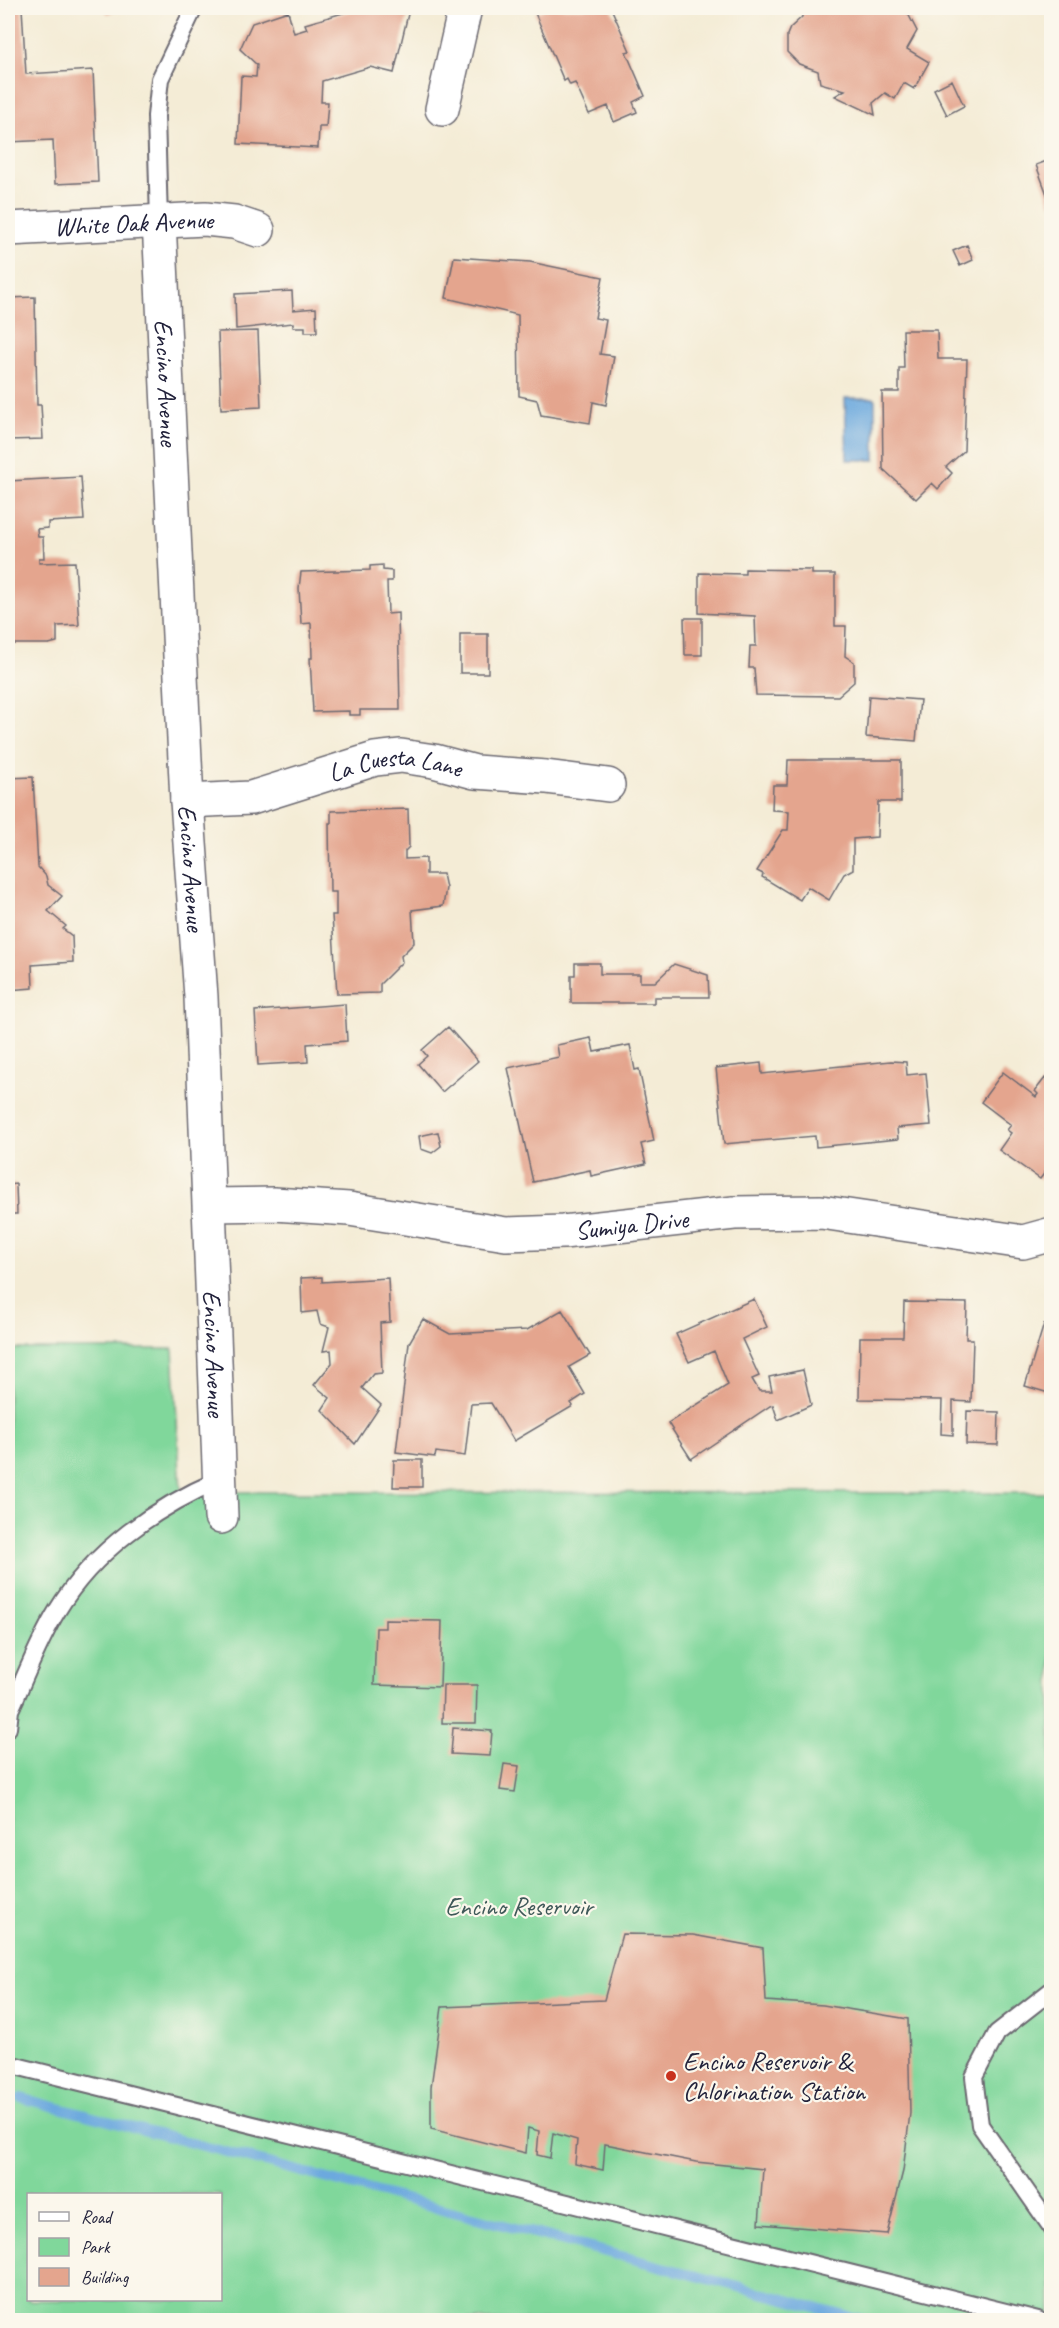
<svg xmlns="http://www.w3.org/2000/svg" width="1059" height="2328" viewBox="0 0 1059 2328" font-family="Caveat,sans-serif">
  <style>
    .green { fill: #80d79b; stroke: #517c6b; stroke-width: 1.5; fill-rule: evenodd }
    .water { fill: #6ca9de; stroke: #47668c; stroke-width: 1.5 }
    .lines { fill: none; stroke-linecap: round; stroke-linejoin: round }
    .stream { stroke: #6ca9de; stroke-width: 10 }
    .building { fill: #e4a58e }
    .service-casing { stroke: #6c6971; stroke-width: 20 }
    .minor-casing { stroke: #6c6971; stroke-width: 36 }
    .service { stroke: #fff; stroke-width: 16 }
    .minor { stroke: #fff; stroke-width: 33 }
    .poi-dot { fill: #c8321e; stroke: #fbf7ec; stroke-width: 2 }
    .labels { text-anchor: middle; stroke-width: 4.5; stroke-linejoin: round; paint-order: stroke }
    .street-label { font-size: 26px; fill: #22223b; stroke: #fbf7ec }
    .park-label { font-size: 26px; fill: #3e5858; stroke: #fbf7ec }
    .poi-label { font-size: 26px; fill: #22223b; stroke: #fbf7ec; text-anchor: start }
  </style>
  <rect width="100%" height="100%" fill="#fbf7ec"/>
  <filter id="ink" filterUnits="userSpaceOnUse"><feTurbulence type="fractalNoise" baseFrequency=".0167" numOctaves="2"/><feDisplacementMap in="SourceGraphic" scale="12" xChannelSelector="R" yChannelSelector="G"/><feConvolveMatrix kernelMatrix="1 2 1 2 8 2 1 2 1" color-interpolation-filters="sRGB"/></filter>
  <filter id="wash" filterUnits="userSpaceOnUse"><feTurbulence type="fractalNoise" baseFrequency=".008" numOctaves="4" result="noise"/><feDisplacementMap in="SourceGraphic" scale="24" xChannelSelector="R" yChannelSelector="G"/><feGaussianBlur stdDeviation="1.35" result="paint"/><feColorMatrix in="noise" values="0 0 0 0 0 0 0 0 0 0 0 0 0 0 0 0 0 1.4 0 .05"/><feComposite in="paint" operator="in"/></filter>
  <g filter="url(#wash)">
    <rect width="100%" height="100%" fill="#f4ecd6"/>
    <path class="green" d="M8,1349H173L181,1492L1051,1493V2320H8ZM28,2194H220V2300H28Z"/>
    <path class="water" d="M845,398H875V460H847Z"/>
    <g class="lines">
      <path class="stream" d="M21,2098L864,2320"/>
    </g>
    <g id="blocks">
      <path class="building" d="M8,8H22L26,74L93,70L98,182L55,184L53,140L8,142Z
        M104,8H118L108,14Z
        M360,8L409,10L394,73L370,67L322,81L321,102H328L326,127H319L318,148L238,144L241,76L256,77L257,65L240,49L252,23L288,11L294,33L307,29L305,24Z
        M547,8H611L630,51L626,52L645,96L633,102L637,112L614,122L608,106L589,114L575,83L570,85L567,79L564,81L535,13Z
        M802,8H905L917,31L907,49L929,62L914,89L904,83L895,99L885,93L873,103L875,115L835,96L845,90L820,83L818,71L799,64L787,52V35L790,28L802,17Z
        M952,80L964,106L947,115L934,89Z
        M1052,159V205H1051L1036,165Z
        M967,245L973,260L960,266L953,251Z
        M454,257L530,262L603,277L595,318L606,320L600,354L614,356L606,405L593,402L590,423L541,415L537,400L519,396L518,315L446,298Z
        M292,291L293,310L316,308L317,332H305V327H293V323L236,329L235,294Z
        M35,297L37,405H41L43,439L8,440V298Z
        M903,330H937L938,359H967L964,451L946,467L952,473L938,489L932,483L916,499L883,469L882,392H899V368H904Z
        M258,331L261,407L221,409L218,332Z
        M81,477L84,520L48,522V528L37,529L38,537H43L44,558H39V563L75,562L79,625L57,626V642L49,644H8V481Z
        M383,565V570L392,571V581H387L388,614L398,613L400,710H360V715H349V711L313,712L310,658H312L311,623L301,624L299,588L301,572L370,570V566Z
        M745,569L812,570V574H835V626H846L845,656L854,662V682L838,696L756,695L754,668H749L750,646H756L755,616L699,613V573L745,574Z
        M684,618H702V655H685Z
        M460,634H488V673H460Z
        M869,696L920,700L916,741L866,737Z
        M788,760H901V802H878L877,837L853,839V869L844,874L829,900L808,887L800,900L762,877L763,874L757,871L783,830H788L789,811L772,810L773,785H787Z
        M33,777L38,867L46,876L48,885L62,896L48,911L66,926L63,929L72,936L73,962L32,965L33,988L8,990V778Z
        M408,809L409,847L405,851V859L426,858V874H443L446,888L443,906L412,910L414,943L401,956L402,962L380,984V993L337,994L332,915H336V892H330L329,823H331V811Z
        M575,963H600V974H640V982H655L674,964L708,975L709,997H654V1003H571V975H575Z
        M345,1004L347,1041L307,1044L308,1062L258,1065L255,1011Z
        M448,1027L478,1061L442,1092L418,1064L427,1056L422,1050Z
        M591,1038L594,1052L630,1045L635,1070L639,1069L654,1141L641,1144L646,1164L591,1176L590,1170L533,1182L508,1068L559,1057L557,1045Z
        M891,1061L906,1062L907,1075L926,1073L931,1125L897,1128L898,1139L816,1147L815,1136L724,1144L716,1068L761,1063L762,1074Z
        M1052,1069V1163L1040,1179L999,1150L1011,1133L1007,1130L1011,1125L981,1102L1003,1072L1036,1097L1038,1094L1035,1091Z
        M438,1132L441,1146L432,1153L421,1149L419,1136Z
        M16,1184L17,1214H8V1185Z
        M322,1277V1282L388,1278L390,1322L380,1323L382,1373L373,1374L362,1388L381,1405L355,1444L322,1410L330,1398L314,1385L332,1363L331,1350L323,1351L329,1327L320,1324L317,1311L302,1313L301,1278Z
        M754,1299L767,1327L742,1339L759,1376L752,1379L759,1391H772L769,1377L803,1370L811,1405L778,1420L773,1405L770,1406L691,1459L668,1423L728,1385L714,1351L689,1362L676,1334Z
        M904,1302L967,1303L966,1339H973L971,1402L953,1401V1435L941,1434L942,1400L859,1399L860,1337H903Z
        M562,1310L590,1355L569,1367L585,1394L571,1403L573,1406L514,1441L491,1403L471,1404L465,1456L436,1452L435,1457L396,1452L409,1343L423,1319L450,1334L527,1330Z
        M1044,1324L1052,1326V1394L1025,1386Z
        M967,1411L999,1412L998,1445L966,1444Z
        M394,1460H422V1487H393Z
        M385,1620L442,1621L440,1687L374,1685L376,1628H385Z
        M443,1685H477L476,1723H442Z
        M453,1728L492,1731L490,1756L451,1754Z
        M504,1764L519,1766L515,1792L500,1790Z
        M622,1934L693,1935L763,1948L766,2001L823,2005L908,2019L910,2113L903,2171L887,2234L759,2224L763,2169L696,2162L605,2144L603,2170L575,2164L577,2140L553,2133L550,2158L537,2155L539,2131L528,2128L526,2153L431,2129V2087L442,2007L604,2000Z"/>
    </g>
  </g>
  <g filter="url(#ink)">
    <use href="#blocks" fill-opacity="0" stroke="#6c6971" stroke-width="1.5"/>
    <g class="lines">
      <g class="service-casing">
        <path id="service" d="M159,221L156,116L160,79L194,8
          M8,1728L10,1710C25,1678 38,1642 57,1611C93,1551 156,1507 219,1480
          M1052,1990L997,2033L974,2077L980,2125L1052,2228
          M8,2064L1038,2320"/>
      </g>
      <g class="minor-casing">
        <g id="minor">
          <path d="M442,109L465,8"/>
          <path id="s1" d="M159,221L187,801L201,997L221,1517"/>
          <path id="s2" d="M8,229L205,219L234,222L258,230"/>
          <path id="s3" d="M187,801L251,798L375,759L401,756L434,761L475,772L546,777L608,785"/>
          <path id="s4" d="M210,1205L274,1204L349,1209L506,1234L563,1232L734,1213L821,1212L1023,1242L1052,1234"/>
        </g>
      </g>
      <use href="#service" class="service"/>
      <use href="#minor" class="minor"/>
    </g>
  </g>
  <circle class="poi-dot" cx="671" cy="2076" r="6"/>
  <g class="labels">
    <g class="street-label">
      <text dy="9" stroke="none"><textPath href="#s2" startOffset="126">White Oak Avenue</textPath></text>
      <text dy="9" stroke="none"><textPath href="#s1" startOffset="162">Encino Avenue</textPath></text>
      <text dy="9" stroke="none"><textPath href="#s3" startOffset="214">La Cuesta Lane</textPath></text>
      <text dy="9" stroke="none"><textPath href="#s1" startOffset="648">Encino Avenue</textPath></text>
      <text dy="9" stroke="none"><textPath href="#s4" startOffset="424">Sumiya Drive</textPath></text>
      <text dy="9" stroke="none"><textPath href="#s1" startOffset="1134">Encino Avenue</textPath></text>
    </g>
    <g class="park-label">
      <text x="519" y="1915">Encino Reservoir</text>
    </g>
    <g class="poi-label">
      <text x="683" y="2070">Encino Reservoir &amp;<tspan x="683" dy="30">Chlorination Station</tspan></text>
    </g>
  </g>
  <rect width="1059" height="2328" fill="none" stroke="#fbf7ec" stroke-width="30"/>
  <rect x="27" y="2193" width="195" height="108" fill="#fbf7ec" stroke="#a4a2a5" stroke-width="1.5"/>
  <rect x="39" y="2212" width="30" height="9" fill="#ffffff" stroke="#a4a2a5" stroke-width="1.5"/>
  <text x="81" y="2223" font-size="18" fill="#22223b">Road</text>
  <rect x="39" y="2238" width="30" height="18" fill="#80d79b" stroke="#a4a2a5" stroke-width="1.5"/>
  <text x="81" y="2253" font-size="18" fill="#22223b">Park</text>
  <rect x="39" y="2268" width="30" height="18" fill="#e4a58e" stroke="#a4a2a5" stroke-width="1.5"/>
  <text x="81" y="2283" font-size="18" fill="#22223b">Building</text>
</svg>
